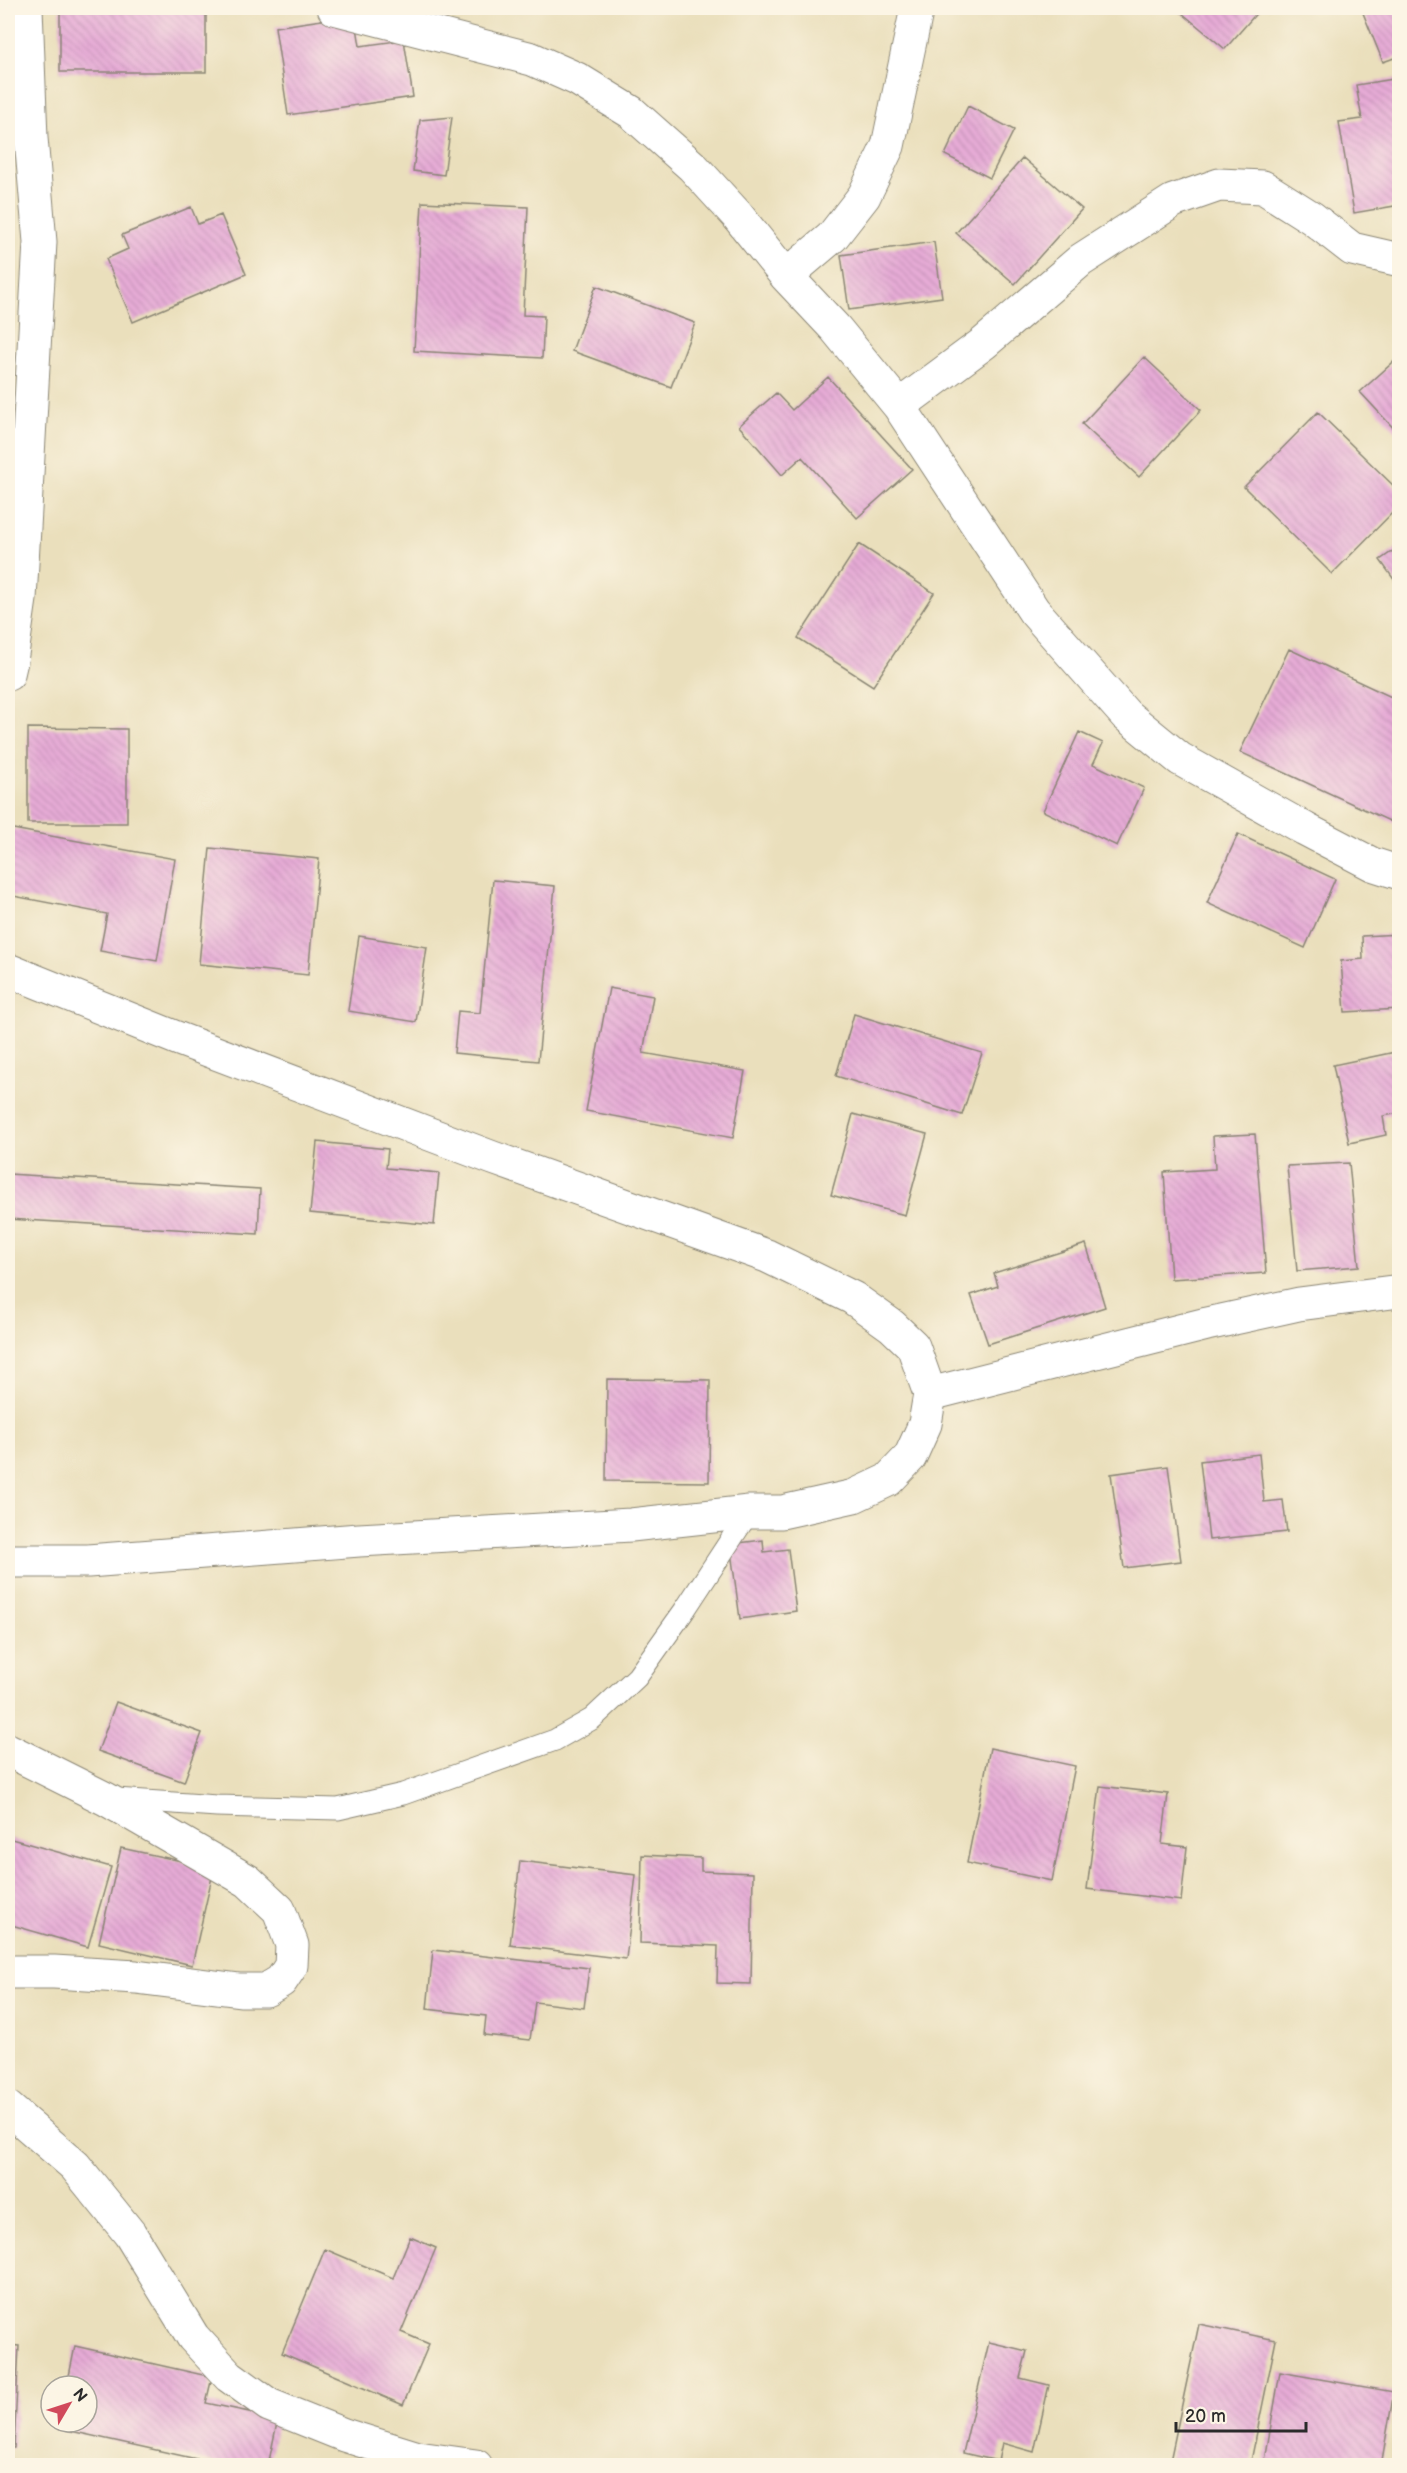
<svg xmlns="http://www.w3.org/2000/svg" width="1407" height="2473" viewBox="0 0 1407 2473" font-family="'Balsamiq Sans',sans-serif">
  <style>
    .building { fill: url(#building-back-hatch) }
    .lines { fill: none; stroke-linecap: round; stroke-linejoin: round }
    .service-casing { stroke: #8a8574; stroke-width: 23 }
    .minor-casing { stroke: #8a8574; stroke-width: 35 }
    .secondary-casing { stroke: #8a8574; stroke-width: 35 }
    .service { stroke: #fff; stroke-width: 21 }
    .minor { stroke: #fff; stroke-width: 33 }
    .secondary { stroke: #fff; stroke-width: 33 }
  </style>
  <defs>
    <pattern id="building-back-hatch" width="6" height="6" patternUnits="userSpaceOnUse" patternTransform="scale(1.5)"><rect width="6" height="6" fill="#e6abd6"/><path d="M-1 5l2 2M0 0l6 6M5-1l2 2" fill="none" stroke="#c593b8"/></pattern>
  </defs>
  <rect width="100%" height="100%" fill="#fcf5e5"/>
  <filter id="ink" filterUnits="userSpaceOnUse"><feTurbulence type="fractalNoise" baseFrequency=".0167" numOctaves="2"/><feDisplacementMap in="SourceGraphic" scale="12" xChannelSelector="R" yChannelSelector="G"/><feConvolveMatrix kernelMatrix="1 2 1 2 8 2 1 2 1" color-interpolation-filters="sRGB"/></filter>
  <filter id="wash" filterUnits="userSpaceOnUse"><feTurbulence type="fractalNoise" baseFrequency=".008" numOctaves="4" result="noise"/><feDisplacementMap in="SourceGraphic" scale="24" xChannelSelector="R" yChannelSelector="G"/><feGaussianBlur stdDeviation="1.35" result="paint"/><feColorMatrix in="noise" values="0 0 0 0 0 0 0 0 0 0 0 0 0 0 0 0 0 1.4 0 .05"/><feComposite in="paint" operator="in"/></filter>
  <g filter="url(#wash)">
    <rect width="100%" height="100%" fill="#eadfbc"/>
    <g id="blocks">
      <path class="building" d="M1176,8H1261L1225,49Z
        M1361,8H1400V56L1383,62Z
        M60,9H206V72H60Z
        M355,15L360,46L404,40L413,97L288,115L275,27Z
        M1400,78V205L1354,213L1339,122L1362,119L1356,85Z
        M968,106L1014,130L990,178L945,155Z
        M452,117L444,175L413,171L420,120Z
        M1023,158L1082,209L1015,284L956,233Z
        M422,202L528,207L523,315L544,316L542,358L414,351Z
        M191,207L198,224L221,215L246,274L133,322L106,259L128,249L122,235Z
        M934,242L942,297L849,310L841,255Z
        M596,286L695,323L671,387L572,351Z
        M1400,356V435L1360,392Z
        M1144,357L1201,410L1139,477L1082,424Z
        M828,377L912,469L857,518L802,457L782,475L739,426L776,393L792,410Z
        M1318,412L1400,492V505L1332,574L1244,487Z
        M8,431L19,432L15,486L8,485Z
        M859,544L934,593L873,686L798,638Z
        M1400,546V588L1380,560Z
        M1289,649L1400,701V816L1396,824L1240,752Z
        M28,728L127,729V823H28Z
        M1079,732L1103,743L1093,764L1144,788L1117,846L1043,811Z
        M8,828L175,859L157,961L100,951L107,914L8,895Z
        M1238,834L1335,879L1305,948L1207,903Z
        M210,848L319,859L308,975L199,964Z
        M493,880L555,886L538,1061L454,1053L458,1011L480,1013Z
        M1400,934V1009L1345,1012L1341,961L1363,959L1362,936Z
        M359,936L427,947L416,1022L348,1011Z
        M609,988L653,996L643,1053L745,1071L733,1138L586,1111Z
        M854,1014L982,1053L962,1115L836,1076Z
        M1400,1051V1113L1383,1116L1386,1135L1349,1143L1333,1065Z
        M853,1114L927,1134L905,1215L831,1195Z
        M1255,1134L1266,1273L1171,1279L1164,1172L1215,1169L1213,1136Z
        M317,1142L388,1149L386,1168L439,1173L434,1225L310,1213Z
        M1349,1163L1359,1266L1297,1271L1287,1166Z
        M8,1174L260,1189L258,1234L8,1219Z
        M1086,1244L1105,1307L988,1344L971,1295L998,1286L994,1273Z
        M607,1379L710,1380L709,1482L606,1481Z
        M1259,1454L1264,1502L1283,1500L1287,1532L1209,1540L1200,1461Z
        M1168,1466L1181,1561L1124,1568L1111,1474Z
        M763,1540L764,1552L788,1549L796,1611L740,1619L730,1544Z
        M116,1702L202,1733L184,1782L98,1751Z
        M990,1748L1075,1766L1052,1881L967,1863Z
        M1100,1786L1168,1794L1162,1844L1187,1847L1181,1901L1087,1889Z
        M8,1838L111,1867L88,1947L8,1924Z
        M121,1848L214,1868L192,1965L99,1943Z
        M642,1855L701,1858V1871L753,1873L751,1984L717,1983L718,1946L640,1943Z
        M520,1861L636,1875L626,1959L510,1945Z
        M433,1950L589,1968L584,2008L535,2002L530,2040L484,2035L486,2016L427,2009Z
        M410,2237L436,2248L401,2332L429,2344L403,2405L282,2353L325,2249L393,2278Z
        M1199,2324L1276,2340L1250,2466H1169Z
        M989,2342L1027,2351L1020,2378L1049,2385L1034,2452L1002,2443L998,2461L963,2453Z
        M8,2345L19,2346L14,2448H8Z
        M75,2346L212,2377L206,2403L278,2418L268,2466H228L57,2428L59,2422H87V2386H67Z
        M1280,2372L1394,2392L1381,2466H1264Z"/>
    </g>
  </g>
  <g filter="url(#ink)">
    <use href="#blocks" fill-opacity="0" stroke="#8a8574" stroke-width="1.5"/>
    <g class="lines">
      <g class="service-casing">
        <path id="service" d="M116,1799L217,1806L338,1809L403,1794L555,1740L592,1719L637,1677L684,1611L749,1512"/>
      </g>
      <g class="minor-casing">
        <path id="minor" d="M334,8L532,59L577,79L631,112L693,167L737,215L786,276L835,328L899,406L1034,611L1126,715L1180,759L1305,829L1372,864L1400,873
          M786,276L832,237L864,196L888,146L917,8
          M899,406L984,343L1081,260L1173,201L1219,185L1263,187L1312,218L1352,249L1400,260
          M8,674L11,661L20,599L40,242L31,138L26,8
          M930,1394L1207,1324L1299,1304L1400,1291"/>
      </g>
      <g class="secondary-casing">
        <path id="secondary" d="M8,970L179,1039L493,1158L767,1256L853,1298L892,1326L913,1346L930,1394L925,1424L910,1457L888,1480L854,1496L782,1512H749L631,1525L359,1540L88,1561H8
          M8,1750L106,1799L248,1881L279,1910L292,1945L291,1966L281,1981L266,1990H240L136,1977L54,1972H8
          M8,2108L75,2166L130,2234L193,2337L229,2376L269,2405L344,2435L418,2458L476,2466"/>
      </g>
      <use href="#service" class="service"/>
      <use href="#minor" class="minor"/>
      <use href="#secondary" class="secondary"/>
    </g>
  </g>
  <rect width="1407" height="2473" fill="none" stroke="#fcf5e5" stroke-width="30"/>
  <g transform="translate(69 2404) rotate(51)"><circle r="28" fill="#fcf5e5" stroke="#a8a49b" stroke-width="1.5"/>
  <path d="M0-4.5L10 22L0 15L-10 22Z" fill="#d1495b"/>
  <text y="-9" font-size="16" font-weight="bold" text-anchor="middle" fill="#2b2b2b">N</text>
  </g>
  <path d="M1176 2422v9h130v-9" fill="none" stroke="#2b2b2b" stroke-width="3"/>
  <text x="1185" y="2422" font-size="18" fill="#2b2b2b" stroke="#fcf5e5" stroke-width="4.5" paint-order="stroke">20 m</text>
</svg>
